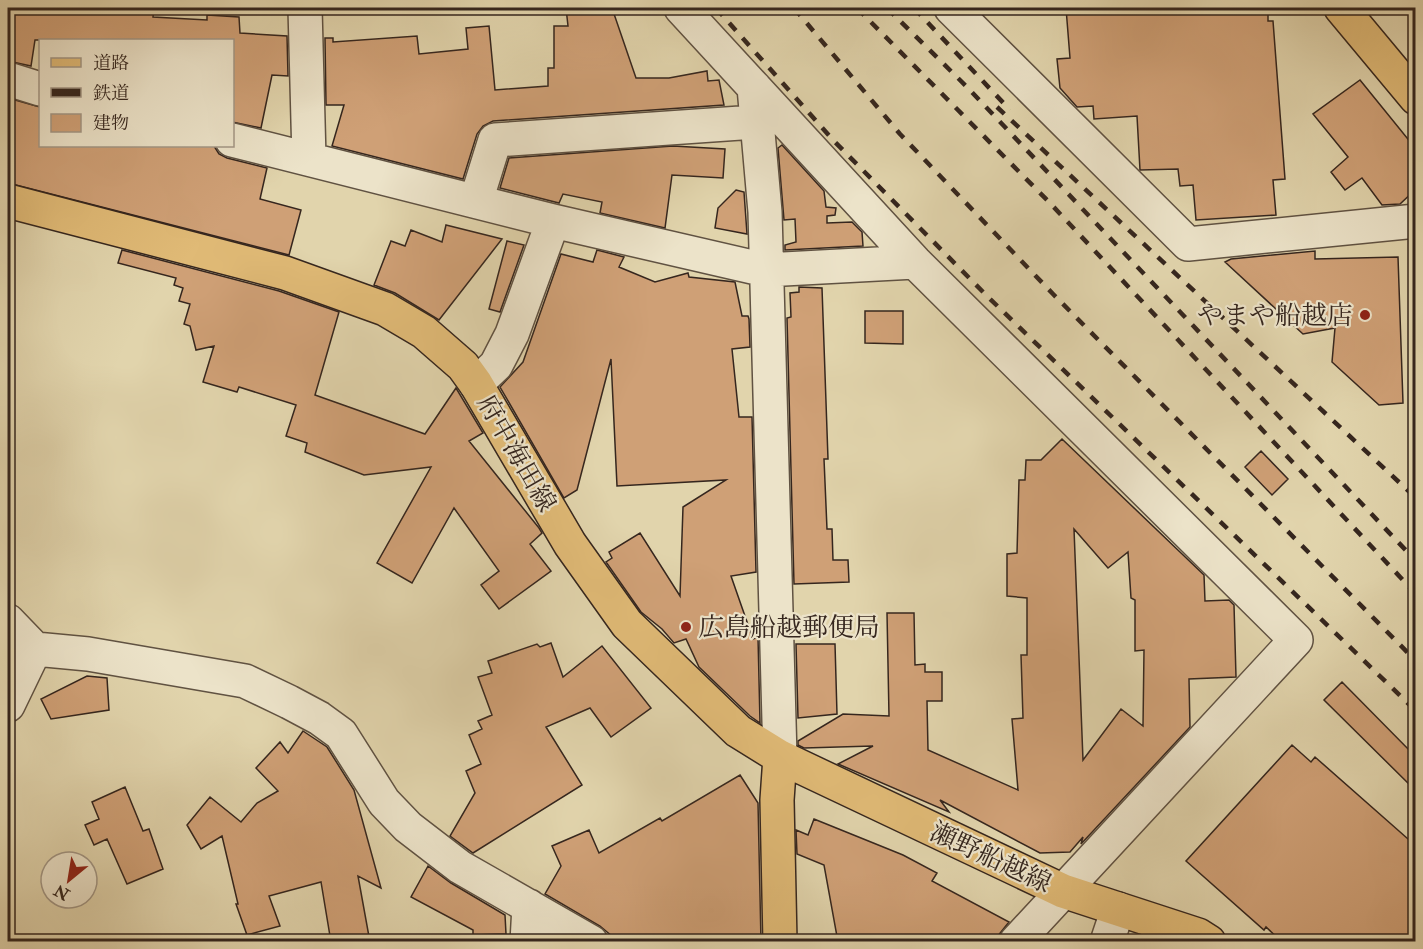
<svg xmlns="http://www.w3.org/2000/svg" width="1423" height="949" viewBox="0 0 1423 949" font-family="'IM FELL Double Pica','Noto Serif JP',serif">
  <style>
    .building { fill: #cfa076; stroke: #35261e; stroke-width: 1.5; fill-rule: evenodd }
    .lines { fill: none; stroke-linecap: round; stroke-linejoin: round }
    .minor-casing { stroke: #605242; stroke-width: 36 }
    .major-casing { stroke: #35261e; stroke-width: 36 }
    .minor { stroke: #ece3c9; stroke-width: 33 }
    .major { stroke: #e0ba76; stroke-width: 33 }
    .rail { stroke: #35261e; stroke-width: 4.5; stroke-dasharray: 10 10; stroke-linecap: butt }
    .poi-dot { fill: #8f2418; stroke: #ece3c9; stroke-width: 2 }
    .labels { text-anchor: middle; stroke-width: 4.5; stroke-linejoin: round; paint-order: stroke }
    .poi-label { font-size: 26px; fill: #35261e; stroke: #ece3c9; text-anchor: end }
    .street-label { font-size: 26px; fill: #35261e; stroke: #ece3c9 }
  </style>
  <rect width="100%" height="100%" fill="#e1d4ac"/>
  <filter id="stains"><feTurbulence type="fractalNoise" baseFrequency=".00333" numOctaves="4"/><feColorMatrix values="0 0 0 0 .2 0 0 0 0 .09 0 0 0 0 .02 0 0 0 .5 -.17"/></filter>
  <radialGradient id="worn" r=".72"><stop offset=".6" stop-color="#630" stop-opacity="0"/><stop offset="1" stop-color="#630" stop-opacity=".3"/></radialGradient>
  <path class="building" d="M8,8H154L153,17L207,20V15L239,17L240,33L287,36L288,76L272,75L261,128L232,122V40H35L31,66L8,61Z
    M566,8H612L636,78H669L707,71L708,81L719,80L724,105L493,121L483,126L477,134L463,179L332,146L344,105H326L325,38H333V42L417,36L419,54L468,49L466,28L489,26L495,90L548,86V68H554V26H568Z
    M1066,8H1237V13L1268,11V21H1273L1285,179L1273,180L1276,215L1196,220L1193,185L1180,186L1178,169L1140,170L1137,116L1094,119L1093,106L1077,107L1060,88L1057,59L1070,58Z
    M1360,80L1416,149V189L1400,204L1382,205L1362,178L1345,190L1331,172L1348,157L1313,114Z
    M8,98L40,107V146H214L219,154L227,158L267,168L260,199L301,210L289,255L8,183Z
    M782,145L824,191L826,207L836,208L835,215L827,216V223L852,222L862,232L863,246L785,250V245L796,242L795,219L784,220L778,148Z
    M673,146L725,149L723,178L672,175L665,228L600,213L602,202L563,194L559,203L500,188L509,158Z
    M736,190L744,192L747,234L715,228L718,208Z
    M446,225L502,239L439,320L395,293L374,285L391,241L405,246L411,230L442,242Z
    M507,241L524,245L500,312L489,309Z
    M122,250L279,291L339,312L315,395L425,434L456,388L483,433L469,441L539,528L542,533L530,544L551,571L499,609L481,585L499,571L454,508L412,583L377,563L431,467L364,475L305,452L307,443L286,436L296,405L239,387L237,392L203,382L214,346L196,350L190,326L184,324L190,304L179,301L183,288L174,285L176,278L118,263Z
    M597,250L624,257L619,267L655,282L688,273L689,277L735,282L742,316H748L749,319L750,347L732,349L739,417H752L756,572L731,576L753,639L758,637L760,723L750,716L699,667L686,639L674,643L662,629L641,612L606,562L612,558L609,552L640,533L680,596L683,507L726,480L617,486L611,359L577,490L564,498L500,387L523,362L561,254L593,262Z
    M1315,251V259L1398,257L1403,403L1379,405L1332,362L1335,328L1303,334L1225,262L1231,259Z
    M799,287L822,288L828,459H824L827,529H832L833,560H848L849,582L794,584L787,318L791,317L790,293L799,292Z
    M865,311H903V344L865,343Z
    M1062,439L1204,575L1205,601L1229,600L1234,605L1236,677L1189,679L1190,727L1081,844L1083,837L1070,852L1040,853L940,800L949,812L838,764L873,746L804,748L798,745V741L843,714L889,716L887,613H914L915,665L925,664V672H942V701H927L928,750L1018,790L1012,719L1023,718L1021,655H1027V598L1007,596V554L1017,553L1019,480H1025L1026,460H1041ZM1074,529L1108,568L1128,552L1131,598L1135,600V651L1144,650L1143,726L1121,709L1083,760Z
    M1261,451L1288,479L1272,495L1245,467Z
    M551,643L563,677L602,646L651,708L611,737L590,708L546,727L582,785L473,853L450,836L475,793L466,771L481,764L469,735L482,729L478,721L492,715L478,677L492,673L488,661L537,644L540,647Z
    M796,644H835L837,714L798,718Z
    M87,676L107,678L109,710L51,719L41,699Z
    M1342,682L1416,757V791L1324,700Z
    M303,731L327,747L354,790L381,888L358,876L370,942H331L321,882L269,896L280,926L247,935L236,904H238L222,836L201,849L187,825L210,797L241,822L257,803L278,791L256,768L280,742L288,753Z
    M1292,745L1311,762L1315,757L1416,846V934L1409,942H1282L1266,927L1264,930L1186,861Z
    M740,775L758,803L761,942H619L600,926L545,894L561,866L552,846L589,830L599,853L660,818L662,821Z
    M125,787L143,831L149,829L163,869L127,884L107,839L94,845L85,825L99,819L92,802Z
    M814,819L903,855L937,873L932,881L1009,922L993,942H838L824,865L797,854L796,830L808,835Z
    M428,866L451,883L505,915L506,934L473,935V930L411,897Z"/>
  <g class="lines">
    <g class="minor-casing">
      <path id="minor" d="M305,8L309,159
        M681,8L915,262L1296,640L1016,942
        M951,8L1188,244L1416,221
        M8,79L40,89
        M754,87L765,212L780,757
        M232,140L553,221L765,270L915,262
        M476,201L495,140L755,122
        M476,384L496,365L512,334L553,221
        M8,621L35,649L88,654L245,681L289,702L319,718L341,734L384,802L408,827L460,867L591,942
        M8,705L35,649
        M527,942L529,906
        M1107,942L1118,909"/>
    </g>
    <g class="major-casing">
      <path id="major" d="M1341,8L1416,98
        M8,201L285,273L385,309L424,332L463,366L476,384L570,544L627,624L738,731L780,757L1063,891L1198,935L1209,942
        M780,942L777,800L780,757"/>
    </g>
    <use href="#minor" class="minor"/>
    <use href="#major" class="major"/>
    <path class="rail" d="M716,8L834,141L986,295L1416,711
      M794,8L900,134L1053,294L1416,661
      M857,8L1049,202L1416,594
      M887,8L966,86L1416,561
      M914,8L1010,110
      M997,107L1416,498"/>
  </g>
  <g class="poi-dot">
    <circle cx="1365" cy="315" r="6"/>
    <circle cx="686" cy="627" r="6"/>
  </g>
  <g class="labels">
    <g class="poi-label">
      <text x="1353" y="324">やまや船越店</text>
      <text x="698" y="636" text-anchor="start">広島船越郵便局</text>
    </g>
    <g class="street-label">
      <text transform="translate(517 453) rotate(60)" y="9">府中海田線</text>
      <text transform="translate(991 857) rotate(25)" y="9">瀬野船越線</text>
    </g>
  </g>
  <rect width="1423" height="949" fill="none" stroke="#e1d4ac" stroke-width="30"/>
  <rect x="9" y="9" width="1405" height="931" fill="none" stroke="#35261e" stroke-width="3"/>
  <rect x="15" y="15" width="1393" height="919" fill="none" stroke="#35261e" stroke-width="1.5"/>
  <rect x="39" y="39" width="195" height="108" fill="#ece3c9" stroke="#a39785" stroke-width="1.5"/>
  <rect x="51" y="58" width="30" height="9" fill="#e0ba76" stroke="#a39785" stroke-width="1.5"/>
  <text x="93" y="69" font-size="18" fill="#35261e">道路</text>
  <rect x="51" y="88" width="30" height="9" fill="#35261e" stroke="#a39785" stroke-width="1.5"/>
  <text x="93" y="99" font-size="18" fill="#35261e">鉄道</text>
  <rect x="51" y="114" width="30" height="18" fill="#cfa076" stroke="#a39785" stroke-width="1.5"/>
  <text x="93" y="129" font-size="18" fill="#35261e">建物</text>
  <g transform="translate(69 880) rotate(210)"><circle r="28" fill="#ece3c9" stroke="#a39785" stroke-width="1.5"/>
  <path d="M0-4.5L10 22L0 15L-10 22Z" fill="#8f2418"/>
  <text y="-9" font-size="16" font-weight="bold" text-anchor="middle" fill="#35261e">N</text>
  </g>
  <rect width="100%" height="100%" filter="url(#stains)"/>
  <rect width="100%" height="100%" fill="url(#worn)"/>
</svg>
